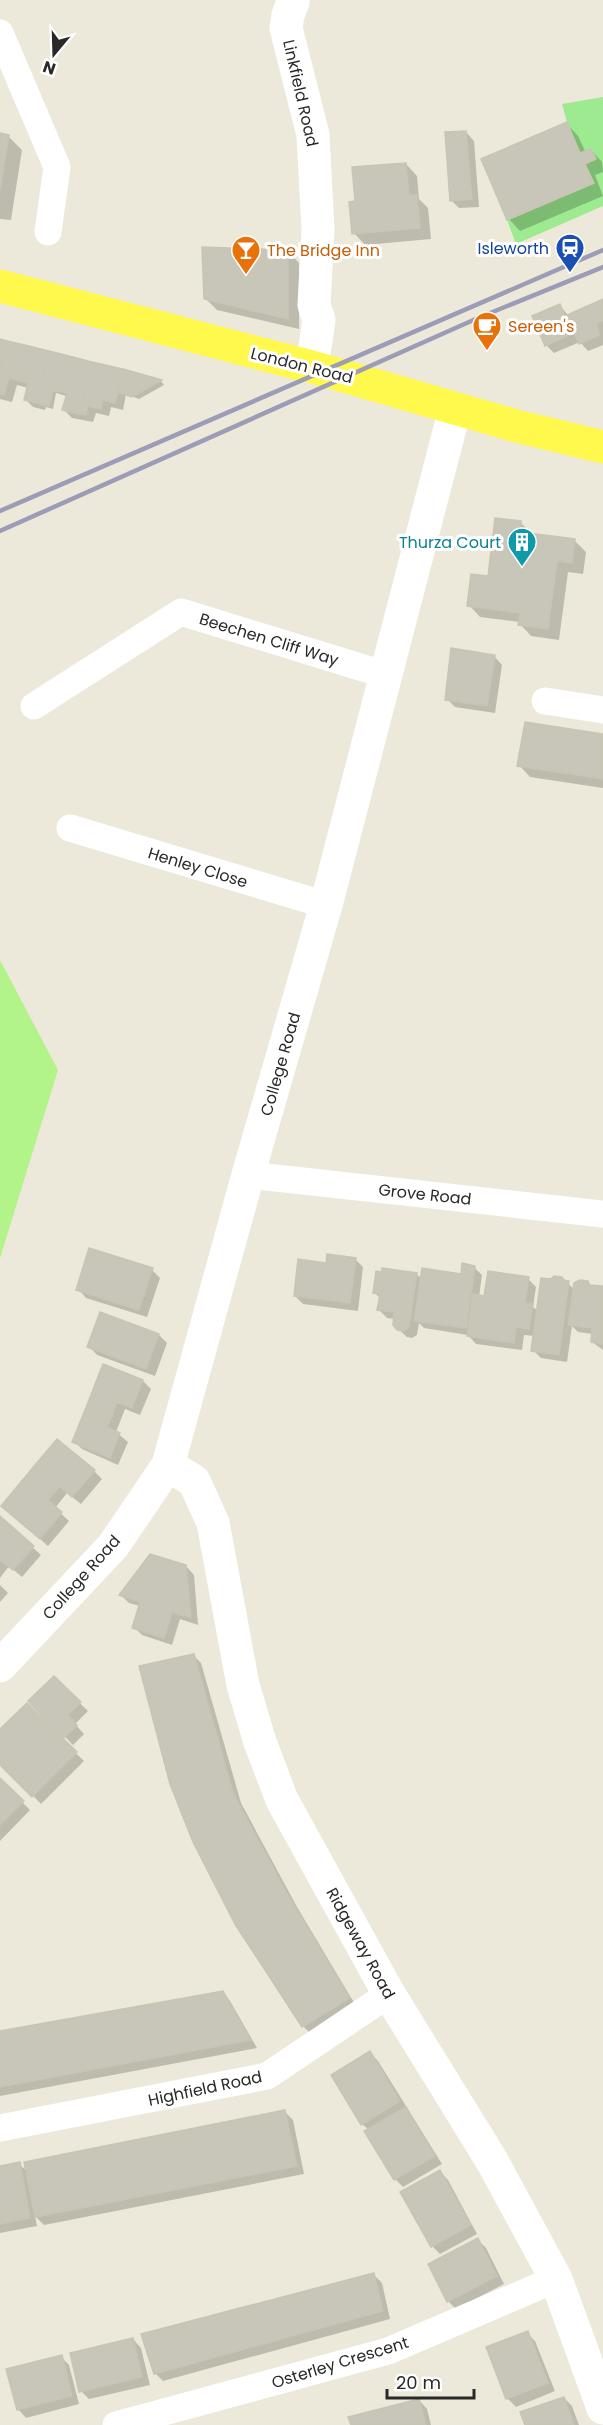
<svg xmlns="http://www.w3.org/2000/svg" width="603" height="2425" viewBox="0 0 603 2425" font-family="Poppins,sans-serif">
  <style>
    .green { fill: #9dea90 }
    .pitch { fill: #b2f38a }
    .shadow { fill: #0003 }
    .building { fill: #c8c5b9; stroke: #c9c5b3; stroke-width: 1.5 }
    .lines { fill: none; stroke-linecap: round; stroke-linejoin: round }
    .street { stroke: #fff; stroke-width: 27 }
    .secondary { stroke: #fff; stroke-width: 33 }
    .primary { stroke: #fff84d; stroke-width: 33 }
    .rail { stroke: #9d9cb6; stroke-width: 4.5 }
    .labels { text-anchor: middle; stroke-width: 6; stroke-linejoin: round; paint-order: stroke }
    .street-label { font-size: 16px; fill: #292929; stroke: #fff }
    .transit-label { font-size: 16px; fill: #164399; stroke: #fff; text-anchor: end }
    .food-label { font-size: 16px; fill: #c56008; stroke: #fff; text-anchor: start }
    .culture-label { font-size: 16px; fill: #0d838f; stroke: #fff; text-anchor: end }
  </style>
  <rect width="100%" height="100%" fill="#ede9da"/>
  <path class="green" d="M603,97V206L516,244L507,220L593,184L585,164L595,158L591,149L580,153L567,122L562,104Z"/>
  <path class="pitch" d="M0,960L58,1070L0,1258Z"/>
  <path class="shadow" d="M567,124L578,136L586,153L591,150L602,162L603,172L595,175L603,196L520,231L509,219L483,160Z
    M466,132L474,141L479,207L459,208L451,200Z
    M0,135L8,136L22,150L11,220L0,219Z
    M406,164L417,176L419,199L428,208L431,239L365,245L354,233Z
    M288,251L299,263V329L217,310L206,299Z
    M603,301V345L588,351L580,342L554,353L546,345L560,306L569,316Z
    M0,340L122,371L161,381L164,385L139,399L126,394L123,410L111,407L109,416L96,413L93,422L72,418L64,410L66,396L56,393L53,409L46,407L45,410L33,407L25,399L28,388L17,385L12,402L0,399Z
    M521,523L533,535L574,540L586,552L583,574L568,572L559,640L531,636L520,624V622L480,617L469,605L489,578Z
    M494,656L502,665L495,713L455,707L447,699Z
    M603,735V788L530,777L519,765Z
    M355,1259L363,1267L358,1311L303,1304L295,1296L327,1265Z
    M474,1267L482,1275L479,1297L486,1298L528,1279L536,1287L533,1307L538,1311L566,1282L574,1289L590,1286L603,1288V1350L592,1342L593,1334L578,1332L572,1326L567,1362L541,1358L533,1350L535,1336L524,1335L522,1350L476,1344L468,1335L424,1328L419,1323L417,1335L412,1338L407,1337L394,1325L395,1319L387,1318L379,1310L381,1299L375,1293L416,1274L422,1279L462,1276Z
    M152,1270L160,1278L147,1317L86,1298L78,1289Z
    M101,1314L159,1335L167,1343L155,1376L97,1355L89,1346Z
    M104,1366L143,1381L151,1389L140,1415L125,1409L116,1432L128,1442L118,1465L82,1449L74,1441Z
    M94,1471L102,1479L81,1504L67,1493L55,1508L69,1521L48,1546L3,1506Z
    M0,1518L41,1555L22,1577L9,1566L0,1578Z
    M186,1566L194,1575L198,1625L180,1619L172,1645L142,1635L134,1627L140,1606L129,1603L121,1595Z
    M0,1585L8,1593L0,1602Z
    M193,1655L201,1663L241,1803L297,1907L356,2006L311,2034L303,2026L236,1923Z
    M54,1678L88,1711L75,1724L84,1734L73,1745L31,1701Z
    M27,1705L84,1761L41,1804L0,1762V1731Z
    M0,1780L30,1810L0,1841Z
    M222,1992L230,2001L257,2048L0,2096V2033Z
    M370,2053L378,2061L442,2164L403,2187L395,2179L369,2130L362,2124Z
    M285,2112L293,2120L304,2174L44,2225L35,2216L37,2226L0,2233V2167L19,2164L28,2172Z
    M440,2172L448,2180L477,2234L440,2254L432,2246Z
    M478,2240L486,2248L504,2284L456,2309L448,2301Z
    M374,2275L382,2283L390,2319L163,2381L155,2373Z
    M527,2333L535,2341L555,2391L516,2407L507,2398L488,2348Z
    M133,2339L141,2348L150,2385L89,2399L81,2391Z
    M61,2357L69,2365L79,2404L26,2418L18,2409Z
    M564,2398L572,2406L579,2425H526Z
    M419,2400L427,2409L431,2425H352Z"/>
  <path class="building" d="M567,122L580,153L591,149L596,159L585,164L594,183L507,220L481,159Z
    M466,131L472,199L450,201L445,132Z
    M0,133L9,135L0,190Z
    M406,163L409,195H417L420,228L352,234L349,202L355,201L352,167Z
    M202,247L288,250V319L204,299Z
    M603,299V320L596,324L600,335L579,344L574,333L545,346L532,316L560,304L565,316Z
    M0,339L7,341L0,371Z
    M7,341L29,346L20,381L9,378L4,395L0,394V371Z
    M29,346L49,351L37,403L24,400L28,383L20,381Z
    M49,351L69,356L61,392L53,391L49,406L37,403Z
    M69,356L92,362L79,414L62,410L67,393L61,392Z
    M92,362L123,369L115,403L103,400L101,409L88,406L86,415L79,414Z
    M123,369L162,380L132,397L117,392Z
    M495,518L521,521L520,532L575,539L572,563L557,561L548,629L518,625L520,613L467,606L471,574L488,576Z
    M451,648L495,655L487,706L445,700Z
    M525,722L603,734V779L517,766Z
    M89,1248L153,1268L139,1310L76,1290Z
    M327,1254L356,1258L350,1303L294,1296L298,1259L326,1263Z
    M462,1263L475,1266L466,1328L414,1321L422,1268L461,1274Z
    M382,1268L417,1273L409,1327L404,1331L397,1330L393,1325L394,1312L377,1310L380,1294L373,1293L376,1271L382,1272Z
    M488,1271L529,1277L525,1303L533,1304L529,1329L516,1327L514,1343L467,1336L473,1294L484,1296Z
    M554,1276L562,1277L564,1280L569,1281L559,1355L531,1351L541,1278L551,1279Z
    M580,1280L588,1281L590,1285L603,1286V1344L591,1342L592,1328L568,1325L574,1283Z
    M100,1312L159,1334L146,1369L87,1347Z
    M103,1364L143,1380L132,1408L117,1402L112,1416L87,1405Z
    M87,1405L112,1416L107,1427L120,1433L110,1458L72,1442Z
    M57,1439L95,1470L72,1497L59,1486L55,1492L30,1471Z
    M30,1471L55,1492L48,1500L62,1512L40,1539L1,1506Z
    M0,1516L34,1546L13,1570L0,1560Z
    M150,1554L186,1565L191,1618L172,1612L164,1638L132,1628L140,1602L119,1595Z
    M194,1654L233,1793L289,1897L350,1998L302,2027L235,1924L193,1842L170,1784L139,1666Z
    M54,1676L81,1702L68,1715L77,1725L64,1738L28,1701Z
    M27,1703L77,1752L32,1797L0,1765V1729Z
    M0,1778L24,1801L0,1825Z
    M223,1991L251,2040L0,2087V2031Z
    M370,2051L400,2101L361,2125L331,2075Z
    M406,2107L435,2156L394,2180L364,2131Z
    M285,2110L297,2166L35,2217L24,2162Z
    M20,2162L30,2218L0,2224V2166Z
    M440,2170L471,2225L431,2247L400,2192Z
    M478,2238L497,2276L447,2302L428,2264Z
    M374,2273L383,2311L154,2374L141,2334Z
    M528,2331L548,2383L506,2399L486,2347Z
    M133,2338L142,2377L79,2392L70,2353Z
    M62,2355L72,2396L17,2410L6,2369Z
    M564,2397L574,2425H525L520,2412Z
    M419,2399L426,2425H351L348,2417Z"/>
  <g class="lines">
    <path class="street" d="M0,33L57,167L48,232
      M545,701L603,710
      M34,706L181,612L386,675
      M70,828L326,905
      M248,1175L603,1214
      M0,2128L267,2076L389,1994
      M116,2425L388,2351L556,2279"/>
    <path class="secondary" d="M292,0L293,2L288,15L286,28L313,135L318,230L314,305L319,320L312,367
      M168,1465L194,1481L213,1523L243,1685L260,1742L282,1800L389,1994L492,2161L556,2279L603,2408
      M0,1666L113,1546L168,1465L248,1175L326,905L455,409"/>
    <path class="primary" d="M0,286L312,367L520,427L603,447"/>
    <path class="rail" d="M0,511L603,250
      M0,531L478,318L603,267"/>
  </g>
  <defs>
    <g id="station-pin" transform="scale(1.5)"><path d="M0 17L-7.5 6A9.5 9.5 0 1 1 7.5 6Z" fill="#1a4fb4" stroke="#fff"/><path d="M-3-6H3Q5-6 5-4V2Q5 4 3 4L4.5 6H3L1.5 4h-3L-3 6H-4.5L-3 4Q-5 4-5 2V-4Q-5-6-3-6ZM-3.5-4v3h7v-3ZM-3.5 1v1.5H-2V1ZM2 1v1.5H3.5V1Z" fill="#fff"/></g>
    <g id="bar-pin" transform="scale(1.5)"><path d="M0 17L-7.5 6A9.5 9.5 0 1 1 7.5 6Z" fill="#e8710a" stroke="#fff"/><path d="M-6-5H6L.8 .8V4.5H3.5V6h-7V4.5H-.8V.8Z" fill="#fff"/></g>
    <g id="cafe-pin" transform="scale(1.5)"><path d="M0 17L-7.5 6A9.5 9.5 0 1 1 7.5 6Z" fill="#e8710a" stroke="#fff"/><path d="M-5.5-4.5H6V0H3Q3 3.5 0 3.5H-2.5Q-5.5 3.5-5.5 0ZM3-3.2v2h1.7v-2ZM-6 4.5H4V6H-6Z" fill="#fff"/></g>
    <g id="building-pin" transform="scale(1.5)"><path d="M0 17L-7.5 6A9.5 9.5 0 1 1 7.5 6Z" fill="#0f9aa8" stroke="#fff"/><path d="M-4-6H4V6H1V3H-1V6H-4ZM-2.5-4.3h1.7v1.8h-1.7ZM.8-4.3h1.7v1.8H.8ZM-2.5-1h1.7V.8h-1.7ZM.8-1h1.7V.8H.8Z" fill="#fff"/></g>
  </defs>
  <g fill-rule="evenodd">
    <use href="#station-pin" x="570" y="248"/>
    <use href="#bar-pin" x="246" y="250"/>
    <use href="#cafe-pin" x="487" y="326"/>
    <use href="#building-pin" x="522" y="542"/>
  </g>
  <g class="labels">
    <g class="street-label">
      <text transform="translate(301 93) rotate(77)" y="6">Linkfield Road</text>
      <text transform="translate(302 365) rotate(14)" y="6">London Road</text>
      <text transform="translate(269 639) rotate(17)" y="6">Beechen Cliff Way</text>
      <text transform="translate(198 867) rotate(17)" y="6">Henley Close</text>
      <text transform="translate(280 1064) rotate(-74)" y="6">College Road</text>
      <text transform="translate(425 1194) rotate(6)" y="6">Grove Road</text>
      <text transform="translate(81 1577) rotate(-48)" y="6">College Road</text>
      <text transform="translate(361 1943) rotate(61)" y="6">Ridgeway Road</text>
      <text transform="translate(205 2088) rotate(-12)" y="6">Highfield Road</text>
      <text transform="translate(340 2362) rotate(-17)" y="6">Osterley Crescent</text>
    </g>
    <g class="transit-label">
      <text x="549" y="254">Isleworth</text>
    </g>
    <g class="food-label">
      <text x="267" y="256">The Bridge Inn</text>
      <text x="508" y="332">Sereen's</text>
    </g>
    <g class="culture-label">
      <text x="501" y="548">Thurza Court</text>
    </g>
  </g>
  <g transform="translate(54 54) rotate(199)" stroke="#ffffff" stroke-width="4.5" paint-order="stroke">
  <path d="M0-4.5L10 22L0 15L-10 22Z" fill="#292929"/>
  <text y="-9" font-size="16" font-weight="bold" text-anchor="middle" fill="#292929">N</text>
  </g>
  <path d="M387 2389v9h87v-9" fill="none" stroke="#292929" stroke-width="3"/>
  <text x="396" y="2389" font-size="18" fill="#292929" stroke="#ffffff" stroke-width="4.5" paint-order="stroke">20 m</text>
</svg>
